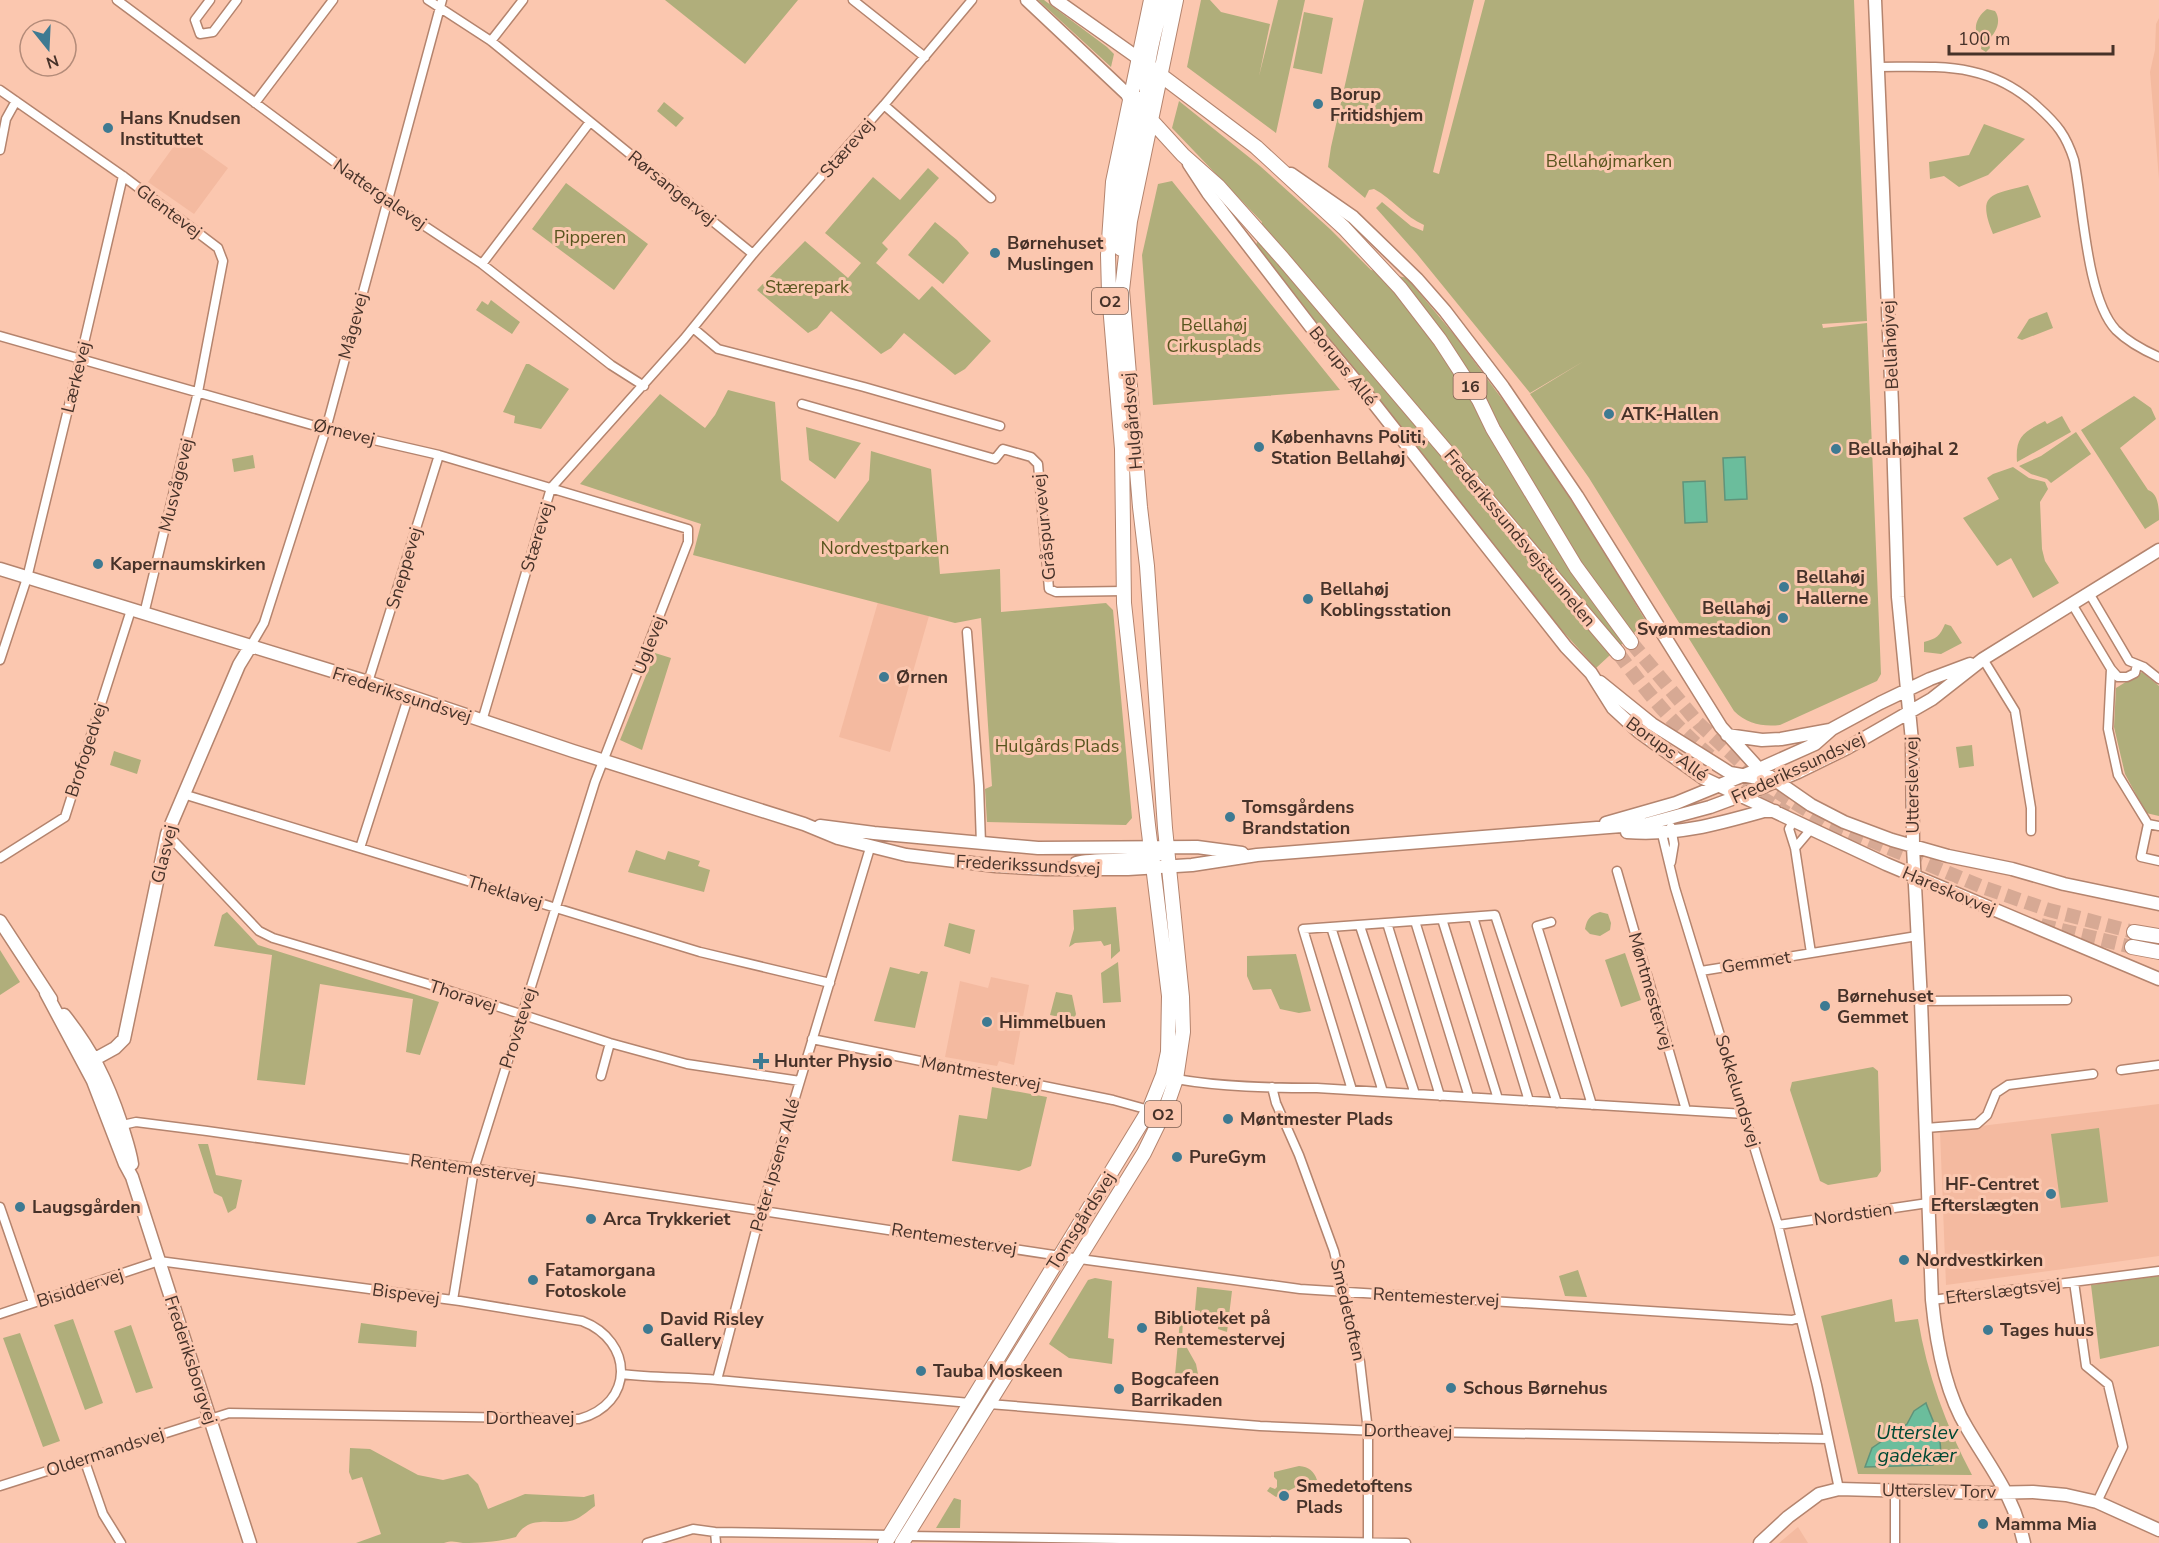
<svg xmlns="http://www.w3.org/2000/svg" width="2159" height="1543" viewBox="0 0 2159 1543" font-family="'Nunito Sans',sans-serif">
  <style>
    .built { fill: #f4baa0 }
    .green { fill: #b0ae7b }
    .water { fill: #6bbd9c; stroke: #60937a; stroke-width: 1.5 }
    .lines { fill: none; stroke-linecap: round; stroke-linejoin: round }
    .primary-tunnel { stroke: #d7a994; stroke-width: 14; stroke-dasharray: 14 7; stroke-linecap: butt }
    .street-casing { stroke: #b4846e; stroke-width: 11 }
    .secondary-casing { stroke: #b4846e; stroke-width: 15 }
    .primary-casing { stroke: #b4846e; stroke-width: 16 }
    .street { stroke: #fff; stroke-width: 8 }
    .secondary { stroke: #fff; stroke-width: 12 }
    .primary { stroke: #fff; stroke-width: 14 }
    .poi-dot { fill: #3e7a92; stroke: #fbc7af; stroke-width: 2 }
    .labels { text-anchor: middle; stroke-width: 6; stroke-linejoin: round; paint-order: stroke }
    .shield { fill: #fbc7af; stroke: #7c5f51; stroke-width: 1.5 }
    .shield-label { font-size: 16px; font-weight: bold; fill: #463229 }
    .poi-label { font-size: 18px; font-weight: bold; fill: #463229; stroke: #fbc7af; text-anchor: start }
    .street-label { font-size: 18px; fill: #463229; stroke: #fbc7af }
    .park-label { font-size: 18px; fill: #58551e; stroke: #fbc7af }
    .water-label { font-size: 20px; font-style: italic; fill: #004934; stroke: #fbc7af }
  </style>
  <rect width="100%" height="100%" fill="#fbc7af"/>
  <path class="built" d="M2159,18V179L2150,72L2155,50L2156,24Z
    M182,135L228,168L194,214L148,182Z
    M878,602L929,616L890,752L839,737Z
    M991,977L1029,985L1014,1065L999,1061L997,1066L945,1057L960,981L988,988Z
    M2159,1104V1256L1946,1285L1940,1131Z
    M1798,1527L1808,1543H1779Z"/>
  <path class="green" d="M665,0H798L745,64Z
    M1038,0H1044L1107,47L1114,54L1111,67Z
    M1201,0H1210L1221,12L1270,24L1259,76L1278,0H1305L1276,133L1187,67Z
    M1364,0H1474L1433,172L1439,174L1485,0H1854L1867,321L1822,324L1823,328L1867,323L1881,674L1877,681L1780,725C1763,727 1747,724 1734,711L1589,478L1530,394L1584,361L1530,393L1417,254L1376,208L1382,202L1411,226L1423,231L1424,225C1405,217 1393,199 1374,189L1369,190L1365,198L1328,167L1331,147Z
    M1987,9L1995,11C2002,21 1996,33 1988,40L1990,48L1986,52L1981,49L1982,41C1971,31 1976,17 1987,9Z
    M1304,12L1333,18L1322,74L1293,68Z
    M1179,101L1260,166L1330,229L1371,270L1407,278L1456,337L1534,442L1606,554L1648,625L1635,632L1596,668L1549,616L1256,246L1262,222L1172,128Z
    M664,102L684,118L676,127L657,111Z
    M1984,124L2025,139L1988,175L1959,187L1944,176L1930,179L1929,162L1969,155Z
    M928,168L939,178L882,243L888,249L876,263L919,300L932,286L991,341L965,369L955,375L904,333L891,348L881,354L831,311L817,328L808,333L757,290L805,241L848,278L861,263L825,233L873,177L900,200Z
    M1172,181L1340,390L1153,405L1142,255L1158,184Z
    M566,183L648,244L614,290L532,229Z
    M2028,185L2041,217L1993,234C1976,192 1992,195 2028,185Z
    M935,222L957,240L969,253L943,284L908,255Z
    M491,300L520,322L512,334L476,310L482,301L488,305Z
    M2047,312L2053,328L2022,340L2017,338L2029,319Z
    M526,364H529L569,389L541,429L514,423L515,416L503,412Z
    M728,390L775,402L781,480L838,522L869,480L871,451L931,469L940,574L1000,569L1001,612L1106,603L1113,610L1132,818L1126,825L987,822L985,789L992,786L981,618L955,623L693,555L701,524L580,484L660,394L705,428L715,415Z
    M2134,396L2151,408L2156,419L2120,448L2148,490C2159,494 2159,509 2159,520L2145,529L2081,430Z
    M2062,416L2071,432L2017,462C2015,436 2024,432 2045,421L2047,424Z
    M806,427L861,443L835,479L809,460Z
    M2076,432L2091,454L2051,483L2047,479L2031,474L2019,466L2041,456Z
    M253,455L255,468L234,472L232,459Z
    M2013,467L2029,478L2045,482L2048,489L2040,502L2042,549L2045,561L2059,583L2033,598L2011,558L1997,566L1963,518L1999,499L1987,478L1993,474Z
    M1945,624L1951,626L1962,643L1941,654L1924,652V642C1936,639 1940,636 1945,624Z
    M655,653L671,658L642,750L620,740Z
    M2142,672L2159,686V816L2146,813L2125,774L2114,727L2116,688Z
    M1972,745L1974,766L1959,768L1956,747Z
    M114,751L141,760L137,774L110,765Z
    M636,850L665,860L668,851L700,861L698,866L710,870L704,892L628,872Z
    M1116,907L1120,951L1111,959V944L1104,946L1101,941L1075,943L1069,947L1074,929L1073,910Z
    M227,912L258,945L439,1002L420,1055L406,1052L413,999L320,984L305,1085L257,1080L272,955L214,946L222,915Z
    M1600,912L1608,914L1611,923L1610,930L1600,936L1590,934L1585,929C1587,919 1590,915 1600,912Z
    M949,923L975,930L970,954L944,946Z
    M0,950L20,982L0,995Z
    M1625,953L1641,1000L1621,1007L1605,960Z
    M1296,954L1311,1011L1299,1013L1280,1009L1271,989L1253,990L1247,976V956Z
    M1118,962L1121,1002L1103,1003L1101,973Z
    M890,967L919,974L921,971L928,972L915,1028L874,1021Z
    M1056,992L1072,995L1076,1014L1074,1020L1050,1015Z
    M1873,1067L1878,1071L1881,1171L1877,1177L1828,1185L1820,1181L1790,1090L1792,1082Z
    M992,1087L1047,1097L1031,1166L1019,1171L952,1161L959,1115L987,1119Z
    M2099,1128L2108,1202L2061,1208L2051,1134Z
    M198,1144H208L216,1175L242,1180L236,1208L228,1213L222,1197L214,1193Z
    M1578,1270L1587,1297L1565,1296L1559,1276Z
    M2159,1276V1346L2100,1359L2091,1285Z
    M1095,1278L1112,1281L1108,1338L1114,1339L1112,1364L1069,1358L1049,1344L1088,1280Z
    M1197,1287L1232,1291L1227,1332L1218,1329L1219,1320L1200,1319V1311L1195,1310Z
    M1892,1299L1895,1322L1918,1319C1927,1374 1946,1426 1972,1475L1858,1474L1821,1316Z
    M73,1319L103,1403L85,1410L54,1325Z
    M1180,1320H1183L1182,1339L1196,1364L1200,1384L1174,1386Z
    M361,1323L417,1331L416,1347L358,1343Z
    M131,1325L153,1388L136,1393L114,1331Z
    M20,1333L60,1441L43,1447L3,1338Z
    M350,1448L370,1449L418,1475L443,1480L468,1474L478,1484L488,1509L525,1494L584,1497L594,1494L595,1506C588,1511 578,1520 570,1521C551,1525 529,1514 516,1537C498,1542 481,1543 463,1543C455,1542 453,1540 444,1543H356L381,1534L362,1477L352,1480L349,1472Z
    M1299,1466C1309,1467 1314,1471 1317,1480L1294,1488L1276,1497L1267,1491L1270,1487L1275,1489L1277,1487V1480L1274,1477V1472Z
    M954,1498L961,1500L960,1528H936Z"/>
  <path class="water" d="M1745,457L1747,499L1725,500L1723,458Z
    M1705,481L1707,522L1685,523L1683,482Z
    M1926,1403C1932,1421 1951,1452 1933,1465L1865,1467L1872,1448L1907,1424L1914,1411Z"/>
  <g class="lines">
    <path class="primary-tunnel" d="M1631,642L1698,723L1763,783L1826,822L1985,888L2049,910L2134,932
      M1618,653C1646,691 1674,726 1710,756
      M1727,771L1752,792L1787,813
      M2041,925L2132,947"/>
    <g class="street-casing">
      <path id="street" d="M117,0L387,201L482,264L611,365L644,386
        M210,0L195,20L200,34L213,32L237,0
        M428,0L491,41L753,254
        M853,0L925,57
        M491,41L523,0
        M1877,67C1940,67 1989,61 2038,107C2057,124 2066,135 2074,160C2083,203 2086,298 2116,330C2128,342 2143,350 2159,357
        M0,90L123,176L218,248L223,261L198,392L144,614
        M255,103L333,0
        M884,105L991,198
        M0,150L6,119L16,101
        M482,264L590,122
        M693,328L718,349L864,387L1000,426
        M0,336L326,429L439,455L688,529V542L595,782L474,1169L453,1300
        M802,404L995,459L1003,449L1031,457L1038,464L1049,589L1056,592L1124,591
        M2089,593L2129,661L2144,667L2159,679
        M2072,604L2111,669L2108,729L2118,775L2148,824L2159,826
        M967,632L979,786L981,844
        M250,647L264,623L326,429L442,0
        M1983,659L2015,711L2031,808V831
        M0,660L27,578L81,356L123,176
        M2111,669L2118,677H2127L2135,673L2137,665
        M368,682L439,455
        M482,721L551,488L684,339L753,254L884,105L972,0
        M183,794L700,952L830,983
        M1794,819L1789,829L1795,848L1811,953
        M2148,824L2141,857L2159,861
        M1671,827L1674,844L1671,862
        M167,834L259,931L273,938L428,984L610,1043L687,1064L800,1081
        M1662,834L1675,888L1778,1225L1817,1385L1839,1489
        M360,848L409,695
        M1795,848L1812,828
        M0,858L65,817L131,610
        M1617,871L1686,1110
        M1473,917L1529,1101
        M1442,919L1498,1099
        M1415,921L1469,1097
        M1551,922L1537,926L1592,1105
        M1387,923L1440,1096
        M1360,926L1415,1094
        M1331,927L1383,1092
        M1701,971L1917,936
        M1921,1001L2067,1000
        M812,1039L1113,1100L1149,1110
        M2121,1070L2159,1065
        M601,1076L610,1043
        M1176,1079C1222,1087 1270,1088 1317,1088L1745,1114
        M1272,1087L1276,1103L1299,1155L1334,1251L1360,1362L1368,1431V1543
        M1352,1090L1303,929L1495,915L1557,1103
        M118,1126L136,1122L207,1131L571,1182L1080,1259L1300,1289L1792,1320L1799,1318
        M1926,1128L1977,1124L1987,1115L1996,1093L2008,1085L2093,1074
        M0,1207L33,1303
        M1778,1225L1928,1203
        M2074,1282L2086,1366L2108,1384L2123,1447L2097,1502
        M1932,1300L2159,1271
        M0,1314L159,1261L460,1301L582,1321C634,1341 635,1404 579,1419L229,1413L0,1486
        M621,1374C653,1378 686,1377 718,1380C802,1388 886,1395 970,1403
        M717,1380L761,1211L870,848
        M989,1404L1260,1426L1378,1431L1828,1439
        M84,1459L103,1514L121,1543
        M715,1532L716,1543
        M905,1536L1406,1543
        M647,1543L693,1529L715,1532L892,1535
        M1895,1543V1491"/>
    </g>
    <g class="secondary-casing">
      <path id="secondary" d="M1027,0L1129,96
        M1056,0L1138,58
        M1875,0L1892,405L1898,597L1912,741L1913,847L1921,1001L1932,1300C1936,1341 1945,1392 1967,1428C1991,1469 2013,1494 2024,1543
        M1189,164L1208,193L1318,336L1365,392L1566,647L1591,673L1613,708L1639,732L1703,778L1886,864L2159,979
        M1291,174L1353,217L1417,279L1445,311L1503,387L1577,496L1721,727L1759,769L1811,805L1844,822L1892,840L1948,856L2012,869L2064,884L2159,904
        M0,569L368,682L573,751L804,824L838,838L906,855L996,866L1046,869H1128L1192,865L1257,855L1647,824L1710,807L1748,793L1798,772L1847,748L1932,699L1983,659L2159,550
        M1600,682L1652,724L1730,773L1775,781
        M1727,735L1762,740L1781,739L1830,730
        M1606,823L1676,803L1759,769L1815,744L1832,729L1880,703L1930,679L1970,664
        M820,826L874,833L1038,848L1197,847L1242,853
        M1627,832C1676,836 1718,824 1764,811H1775
        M1076,863C1101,857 1139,864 1160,854
        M0,921L51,999
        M46,993L93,1081L125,1164L132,1177L250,1543
        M64,1015C92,1050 107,1081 121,1123C125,1137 130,1150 132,1164
        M95,1059L115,1048L124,1039L167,834L239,665L250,647
        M1760,1543L1788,1517L1819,1494L1839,1489L1983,1493L2033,1492L2066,1495L2097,1502L2159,1530"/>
    </g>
    <g class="primary-casing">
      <path id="primary" d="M1138,58L1256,147L1344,228L1400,288L1440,340L1479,400L1493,429L1576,567L1631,642
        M1129,96L1183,155L1218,186L1283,259L1618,653
        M1149,110C1141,74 1154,35 1163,0
        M1121,249C1114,198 1138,150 1139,99
        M2134,932L2159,936
        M2132,947L2159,952
        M885,1543L1149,1110L1163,1075L1168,1052L1169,996L1148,825L1124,603L1122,449L1109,293L1108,255L1113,182L1151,0
        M902,1543L1144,1153L1166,1108L1176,1079L1183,1032L1182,997L1165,828L1147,566L1140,507L1122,290L1130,221L1176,0"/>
    </g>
    <use href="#street" class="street"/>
    <use href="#secondary" class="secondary"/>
    <use href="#primary" class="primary"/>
  </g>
  <g class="poi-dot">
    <circle cx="1318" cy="104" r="6"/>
    <circle cx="108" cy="128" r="6"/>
    <circle cx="995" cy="253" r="6"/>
    <circle cx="1609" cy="414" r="6"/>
    <circle cx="1259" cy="447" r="6"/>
    <circle cx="1836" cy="449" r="6"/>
    <circle cx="98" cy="564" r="6"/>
    <circle cx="1784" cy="587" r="6"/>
    <circle cx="1308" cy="599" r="6"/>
    <circle cx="1783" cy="618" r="6"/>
    <circle cx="884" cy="677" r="6"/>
    <circle cx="1230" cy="817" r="6"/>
    <circle cx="1825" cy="1006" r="6"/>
    <circle cx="987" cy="1022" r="6"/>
    <path d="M758 1052h6v6h6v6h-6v6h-6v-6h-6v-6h6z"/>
    <circle cx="1228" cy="1119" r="6"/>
    <circle cx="1177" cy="1157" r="6"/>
    <circle cx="2051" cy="1194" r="6"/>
    <circle cx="20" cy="1207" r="6"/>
    <circle cx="591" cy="1219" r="6"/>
    <circle cx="1904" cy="1260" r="6"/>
    <circle cx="533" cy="1280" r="6"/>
    <circle cx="1142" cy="1328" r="6"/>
    <circle cx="648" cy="1329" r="6"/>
    <circle cx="1988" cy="1330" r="6"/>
    <circle cx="921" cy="1371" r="6"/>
    <circle cx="1451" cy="1388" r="6"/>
    <circle cx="1119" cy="1389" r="6"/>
    <circle cx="1284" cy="1496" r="6"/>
    <circle cx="1983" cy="1524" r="6"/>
  </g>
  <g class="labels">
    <g class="shield">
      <rect x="1092" y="288" width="36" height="26" rx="4.5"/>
      <rect x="1453.5" y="373" width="33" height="26" rx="4.5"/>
      <rect x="1145" y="1101" width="36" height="26" rx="4.5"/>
    </g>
    <g class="shield-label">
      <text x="1110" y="307">O2</text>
      <text x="1470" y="392">16</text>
      <text x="1163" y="1120">O2</text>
    </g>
    <g class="poi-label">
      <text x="1330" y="100">Borup<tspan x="1330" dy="21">Fritidshjem</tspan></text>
      <text x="120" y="124">Hans Knudsen<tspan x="120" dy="21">Instituttet</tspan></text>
      <text x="1007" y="249">Børnehuset<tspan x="1007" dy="21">Muslingen</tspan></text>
      <text x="1621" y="420">ATK-Hallen</text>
      <text x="1271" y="443">Københavns Politi,<tspan x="1271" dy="21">Station Bellahøj</tspan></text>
      <text x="1848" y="455">Bellahøjhal 2</text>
      <text x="110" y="570">Kapernaumskirken</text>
      <text x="1796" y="583">Bellahøj<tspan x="1796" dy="21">Hallerne</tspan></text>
      <text x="1320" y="595">Bellahøj<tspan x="1320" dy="21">Koblingsstation</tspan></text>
      <text x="1771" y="614" text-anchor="end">Bellahøj<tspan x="1771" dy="21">Svømmestadion</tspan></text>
      <text x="896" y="683">Ørnen</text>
      <text x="1242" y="813">Tomsgårdens<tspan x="1242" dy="21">Brandstation</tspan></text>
      <text x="1837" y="1002">Børnehuset<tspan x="1837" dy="21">Gemmet</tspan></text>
      <text x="999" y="1028">Himmelbuen</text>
      <text x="774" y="1067">Hunter Physio</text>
      <text x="1240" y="1125">Møntmester Plads</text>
      <text x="1189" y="1163">PureGym</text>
      <text x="2039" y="1190" text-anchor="end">HF-Centret<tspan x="2039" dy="21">Efterslægten</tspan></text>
      <text x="32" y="1213">Laugsgården</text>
      <text x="603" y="1225">Arca Trykkeriet</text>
      <text x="1916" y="1266">Nordvestkirken</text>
      <text x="545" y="1276">Fatamorgana<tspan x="545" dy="21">Fotoskole</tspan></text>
      <text x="1154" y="1324">Biblioteket på<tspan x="1154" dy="21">Rentemestervej</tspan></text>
      <text x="660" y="1325">David Risley<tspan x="660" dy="21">Gallery</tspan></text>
      <text x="2000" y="1336">Tages huus</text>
      <text x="933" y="1377">Tauba Moskeen</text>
      <text x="1131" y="1385">Bogcafeen<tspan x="1131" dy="21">Barrikaden</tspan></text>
      <text x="1463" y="1394">Schous Børnehus</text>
      <text x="1296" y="1492">Smedetoftens<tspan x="1296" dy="21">Plads</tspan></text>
      <text x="1995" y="1530">Mamma Mia</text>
    </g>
    <g class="street-label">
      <text transform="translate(847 148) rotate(-49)" y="6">Stærevej</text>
      <text transform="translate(672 188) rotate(39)" y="6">Rørsangervej</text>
      <text transform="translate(380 194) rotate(35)" y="6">Nattergalevej</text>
      <text transform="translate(169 211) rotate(37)" y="6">Glentevej</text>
      <text transform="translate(353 326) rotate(-75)" y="6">Mågevej</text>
      <text transform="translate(1890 345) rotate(-93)" y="6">Bellahøjvej</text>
      <text transform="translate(1343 366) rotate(51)" y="6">Borups Allé</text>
      <text transform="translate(76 377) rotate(-76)" y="6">Lærkevej</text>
      <text transform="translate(1132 421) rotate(-95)" y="6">Hulgårdsvej</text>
      <text transform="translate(344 432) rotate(14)" y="6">Ørnevej</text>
      <text transform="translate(176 485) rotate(-76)" y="6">Musvågevej</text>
      <text transform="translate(1044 527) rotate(-96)" y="6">Gråspurvevej</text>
      <text transform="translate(537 537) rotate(-73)" y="6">Stærevej</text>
      <text transform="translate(1520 538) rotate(50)" y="6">Frederikssundsvejstunnelen</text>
      <text transform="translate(404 568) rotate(-73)" y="6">Sneppevej</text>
      <text transform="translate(649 645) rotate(-69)" y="6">Uglevej</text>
      <text transform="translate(402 695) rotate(18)" y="6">Frederikssundsvej</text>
      <text transform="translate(1667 749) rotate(36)" y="6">Borups Allé</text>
      <text transform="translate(86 750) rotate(-72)" y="6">Brofogedvej</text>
      <text transform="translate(1798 768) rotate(-25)" y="6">Frederikssundsvej</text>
      <text transform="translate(1912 785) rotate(-91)" y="6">Utterslevvej</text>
      <text transform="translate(164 854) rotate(-76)" y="6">Glasvej</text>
      <text transform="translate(1028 865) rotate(3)" y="6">Frederikssundsvej</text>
      <text transform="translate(1949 891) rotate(23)" y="6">Hareskovvej</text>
      <text transform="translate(505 892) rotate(17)" y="6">Theklavej</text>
      <text transform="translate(1756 962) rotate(-9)" y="6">Gemmet</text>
      <text transform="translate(1651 991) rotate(74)" y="6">Møntmestervej</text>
      <text transform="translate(463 996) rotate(18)" y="6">Thoravej</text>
      <text transform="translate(518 1028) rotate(-72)" y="6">Provstevej</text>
      <text transform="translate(981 1073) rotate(11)" y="6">Møntmestervej</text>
      <text transform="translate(1738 1091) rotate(73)" y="6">Sokkelundsvej</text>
      <text transform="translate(775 1165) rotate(-74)" y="6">Peter Ipsens Allé</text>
      <text transform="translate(473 1169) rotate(8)" y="6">Rentemestervej</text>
      <text transform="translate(1853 1214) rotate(-8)" y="6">Nordstien</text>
      <text transform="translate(1081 1221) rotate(-58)" y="6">Tomsgårdsvej</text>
      <text transform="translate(954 1239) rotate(9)" y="6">Rentemestervej</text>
      <text transform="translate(80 1288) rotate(-18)" y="6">Bisiddervej</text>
      <text transform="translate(2003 1291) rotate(-7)" y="6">Efterslægtsvej</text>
      <text transform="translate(406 1294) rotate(8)" y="6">Bispevej</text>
      <text transform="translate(1436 1297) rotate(3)" y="6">Rentemestervej</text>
      <text transform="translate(1348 1310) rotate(77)" y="6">Smedetoften</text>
      <text transform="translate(191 1360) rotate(72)" y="6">Frederiksborgvej</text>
      <text x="530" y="1424">Dortheavej</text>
      <text transform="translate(1408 1431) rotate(1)" y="6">Dortheavej</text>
      <text transform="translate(105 1452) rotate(-18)" y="6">Oldermandsvej</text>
      <text transform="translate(1939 1491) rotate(1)" y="6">Utterslev Torv</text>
    </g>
    <g class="park-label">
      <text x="1609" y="167">Bellahøjmarken</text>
      <text x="590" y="243">Pipperen</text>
      <text x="807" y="293">Stærepark</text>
      <text x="1214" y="331">Bellahøj<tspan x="1214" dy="21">Cirkusplads</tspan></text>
      <text x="885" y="554">Nordvestparken</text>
      <text x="1057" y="752">Hulgårds Plads</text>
    </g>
    <g class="water-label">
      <text x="1917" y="1439">Utterslev<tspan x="1917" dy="23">gadekær</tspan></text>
    </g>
  </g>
  <g transform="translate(48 48) rotate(162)"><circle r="28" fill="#fbc7af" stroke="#b38b79" stroke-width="1.5"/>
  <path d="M0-4.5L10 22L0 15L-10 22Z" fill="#3e7a92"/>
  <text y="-9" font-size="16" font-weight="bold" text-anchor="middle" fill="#463229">N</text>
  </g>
  <path d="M1949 45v9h164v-9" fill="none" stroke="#463229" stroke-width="3"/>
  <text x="1958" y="45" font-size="18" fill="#463229" stroke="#fbc7af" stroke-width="4.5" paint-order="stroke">100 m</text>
</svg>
